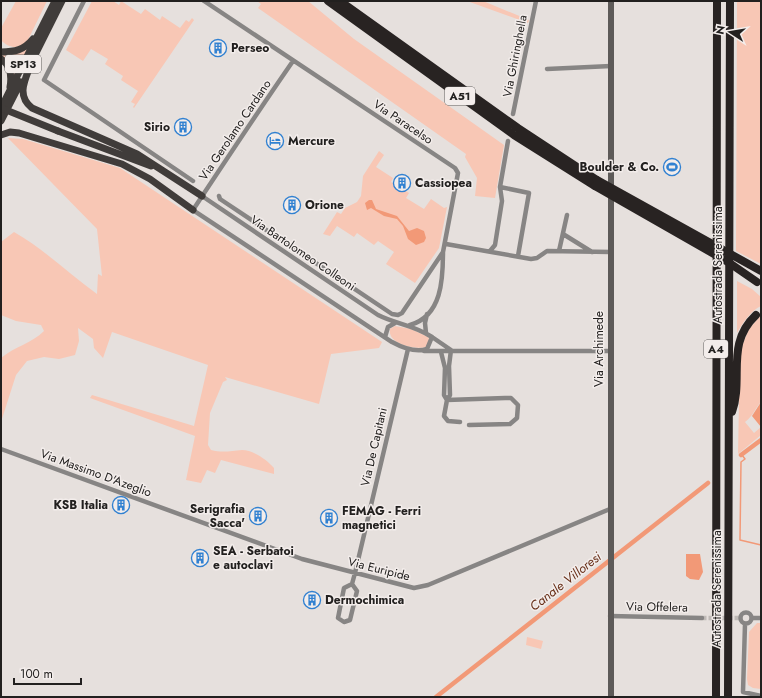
<svg xmlns="http://www.w3.org/2000/svg" width="762" height="698" viewBox="0 0 762 698" font-family="Jost,sans-serif">
  <style>
    .green { fill: #f8c7b5 }
    .water { fill: #f29977 }
    .lines { fill: none; stroke-linecap: round; stroke-linejoin: round }
    .stream { stroke: #f29977; stroke-width: 1.5 }
    .canal { stroke: #f29977; stroke-width: 4.5 }
    .street-tunnel { stroke: #bfbab7; stroke-width: 4.5; stroke-dasharray: 4.5 2; stroke-linecap: butt }
    .street { stroke: #878584; stroke-width: 4.5 }
    .secondary { stroke: #5d5a58; stroke-width: 6 }
    .primary { stroke: #403c3a; stroke-width: 7 }
    .highway { stroke: #282322; stroke-width: 8 }
    .primary-bridge { stroke: #403c3a; stroke-width: 7 }
    .highway-bridge { stroke: #282322; stroke-width: 8 }
    .labels { text-anchor: middle; stroke-width: 3; stroke-linejoin: round; paint-order: stroke }
    .shield { fill: #f3edeb; stroke: #615e5c; stroke-width: 1 }
    .shield-label { font-size: 11px; font-weight: bold; fill: #22201f }
    .poi-label { font-size: 12px; font-weight: bold; fill: #22201f; stroke: #f3edeb; text-anchor: start }
    .street-label { font-size: 12px; fill: #22201f; stroke: #f3edeb }
    .water-label { font-size: 13px; font-style: italic; fill: #662e17; stroke: #f3edeb }
  </style>
  <rect width="100%" height="100%" fill="#e6e0dd"/>
  <path class="green" d="M16,1H47L26,44C17,49 8,48 1,40V28Z
    M92,1H113L119,5L121,1L141,14L145,9L160,20L162,16L180,28L186,20L189,22L192,18L194,20L134,108L133,107L135,104L131,102L138,91L121,80L123,76L105,64L108,59L91,49L83,61L66,50Z
    M257,1H308L354,39L504,145L495,198L475,196L477,178L465,157L466,154L258,8L261,4Z
    M467,1H483L529,20L528,23Z
    M737,1H761V264L736,251Z
    M28,48L13,78L1,54Z
    M8,138L23,139L120,168L382,342L379,348L331,354L319,404L225,377L227,380L223,382L210,413L208,445L211,450C222,453 231,451 242,450C253,450 267,460 274,468V474L221,460L215,473L207,470L201,483L186,480L195,436L90,398L92,395L194,426L208,365L112,332L103,358L94,348L93,339L78,328L79,341L75,355L59,359L44,357L27,361L16,375L1,422V358C14,347 32,343 44,331L41,325L16,321L1,315V242L14,232C44,249 69,274 97,294L98,274L102,276L97,229Z
    M379,151L384,155L376,167L393,178L391,182L409,193L406,198L424,209L431,199L444,208L447,207L439,248L415,283L386,264L394,252L378,241L374,245L357,233L354,237L337,226L330,236L323,234L337,212L341,214L345,208L357,202L361,196L363,176Z
    M737,281L752,289L761,297V306C751,310 742,324 737,333Z
    M761,315V402C755,408 754,415 745,422L754,433L761,427V435L738,454L740,351L749,329Z
    M395,326L411,329L428,337L430,341L427,347C416,350 387,344 390,329Z
    M757,623H761V689L753,688L748,685L747,679L749,632Z
    M527,637L543,641L541,649L526,645Z"/>
  <path class="water" d="M369,200H372L376,209L397,216L409,231L417,228L424,231L426,238L424,242L416,245L408,239L403,226L397,219L384,216L371,208L367,210L365,203Z
    M761,402V427L752,416Z
    M686,554H700L703,572L699,580L690,579L686,576Z"/>
  <g class="lines">
    <path class="stream" d="M742,455L745,459L741,462L740,540L761,545"/>
    <path class="canal" d="M741,455L761,440
      M436,697L708,483"/>
    <path class="street-tunnel" d="M702,618H741"/>
    <path class="street" d="M84,1L44,80L193,181
      M204,1L455,168L458,173L443,252L402,313L398,315L392,314L220,199L219,196
      M547,69L611,66
      M513,114L536,1
      M500,187L529,193L518,256
      M202,196L378,315C398,325 412,324 432,337L427,349C415,353 403,348 392,342L193,210C226,160 259,110 293,61
      M563,234L592,252
      M446,244L531,259L537,258L547,251L611,252
      M490,251L495,245L502,201L500,187L508,141
      M559,251L567,215
      M410,325C442,316 443,279 443,252
      M426,333L425,323L427,314
      M385,337L388,327L395,323
      M432,337L451,350
      M424,351H610
      M441,352L445,368L444,395L447,400
      M447,400L450,395L449,366L451,350
      M460,422L448,421L444,416L447,400L505,398H511L518,405L517,418L510,424L469,425
      M1,449L302,559L414,588L428,585L610,509
      M352,584L357,591L350,620L344,622L338,618L344,588L352,584L355,573L408,349
      M740.5 618a5.5 5.5 0 1 1 11 0a5.5 5.5 0 1 1-11 0Z
      M610,616L702,618
      M752,618H761
      M745,624L743,692L761,696"/>
    <path class="secondary" d="M611,697V1"/>
    <path class="primary" d="M1,52C15,52 24,50 33,39
      M1,59C10,65 12,76 10,87
      M31,64C25,80 16,95 32,108L137,154L202,196
      M29,67L62,1
      M1,108L55,1
      M1,121L21,82
      M58,131L151,166
      M1,135L10,132L19,133L122,164L150,179L193,210"/>
    <path class="highway" d="M328,1L514,135L595,186
      M340,1L518,128L597,180
      M732,412C744,378 725,344 756,315
      M716,697L717,1
      M728,697L730,1"/>
    <path class="primary-bridge" d="M1,108L58,131"/>
    <path class="highway-bridge" d="M597,180L761,271
      M595,186L728,262L757,282"/>
  </g>
  <defs>
    <g id="building-ring" transform="scale(0.9)"><circle r="9.5" fill="#f3edeb" stroke="#3181d1" stroke-width="1.5"/><path d="M-4-6H4V6H1V3H-1V6H-4ZM-2.5-4.3h1.7v1.8h-1.7ZM.8-4.3h1.7v1.8H.8ZM-2.5-1h1.7V.8h-1.7ZM.8-1h1.7V.8H.8Z" fill="#3181d1"/></g>
    <g id="hotel-ring" transform="scale(0.9)"><circle r="9.5" fill="#f3edeb" stroke="#3181d1" stroke-width="1.5"/><path d="M-6-4.5h1.5V1H6V5H4.5V3h-9V5H-6ZM-4 0a1.8 1.8 0 1 1 3.6 0ZM.5 0V-2.5h3Q6-2.5 6 0Z" fill="#3181d1"/></g>
    <g id="stadium-ring" transform="scale(0.9)"><circle r="9.5" fill="#f3edeb" stroke="#3181d1" stroke-width="1.5"/><path d="M0-5a6.5 5 0 1 0 0 10a6.5 5 0 1 0 0-10ZM-3.5-1.8h7v3.6h-7Z" fill="#3181d1"/></g>
  </defs>
  <g fill-rule="evenodd">
    <use href="#building-ring" x="218" y="48"/>
    <use href="#building-ring" x="183" y="127"/>
    <use href="#hotel-ring" x="275" y="141"/>
    <use href="#stadium-ring" x="672" y="167"/>
    <use href="#building-ring" x="402" y="183"/>
    <use href="#building-ring" x="292" y="205"/>
    <use href="#building-ring" x="121" y="505"/>
    <use href="#building-ring" x="258" y="516"/>
    <use href="#building-ring" x="329" y="518"/>
    <use href="#building-ring" x="200" y="558"/>
    <use href="#building-ring" x="312" y="600"/>
  </g>
  <g class="labels">
    <g class="shield">
      <rect x="5" y="55" width="36" height="18" rx="3"/>
      <rect x="445" y="87" width="30" height="18" rx="3"/>
      <rect x="704" y="340" width="24" height="18" rx="3"/>
    </g>
    <g class="shield-label">
      <text x="23" y="68">SP13</text>
      <text x="460" y="100">A51</text>
      <text x="716" y="353">A4</text>
    </g>
    <g class="poi-label">
      <text x="231" y="52">Perseo</text>
      <text x="170" y="131" text-anchor="end">Sirio</text>
      <text x="288" y="145">Mercure</text>
      <text x="659" y="171" text-anchor="end">Boulder &amp; Co.</text>
      <text x="415" y="187">Cassiopea</text>
      <text x="305" y="209">Orione</text>
      <text x="108" y="509" text-anchor="end">KSB Italia</text>
      <text x="245" y="513" text-anchor="end">Serigrafia<tspan x="245" dy="14">Sacca'</tspan></text>
      <text x="342" y="515">FEMAG - Ferri<tspan x="342" dy="14">magnetici</tspan></text>
      <text x="213" y="555">SEA - Serbatoi<tspan x="213" dy="14">e autoclavi</tspan></text>
      <text x="325" y="604">Dermochimica</text>
    </g>
    <g class="street-label">
      <text transform="translate(515 56) rotate(-79)" y="4">Via Ghiringhella</text>
      <text transform="translate(403 122) rotate(34)" y="4">Via Paracelso</text>
      <text transform="translate(235 130) rotate(-56)" y="4">Via Gerolamo Cardano</text>
      <text transform="translate(303 253) rotate(34)" y="4">Via Bartolomeo Colleoni</text>
      <text transform="translate(718 265) rotate(-90)" y="4">Autostrada Serenissima</text>
      <text transform="translate(599 349) rotate(-90)" y="4">Via Archimede</text>
      <text transform="translate(374 447) rotate(-77)" y="4">Via De Capitani</text>
      <text transform="translate(96 473) rotate(20)" y="4">Via Massimo D'Azeglio</text>
      <text transform="translate(379 569) rotate(14)" y="4">Via Euripide</text>
      <text transform="translate(717 589) rotate(-90)" y="4">Autostrada Serenissima</text>
      <text transform="translate(657 607) rotate(1)" y="4">Via Offelera</text>
    </g>
    <g class="water-label">
      <text transform="translate(565 581) rotate(-38)" y="5">Canale Villoresi</text>
    </g>
  </g>
  <rect width="762" height="698" fill="none" stroke="#22201f" stroke-width="4"/>
  <g transform="translate(730 32) rotate(282)" stroke="#f3edeb" stroke-width="3" paint-order="stroke">
  <path d="M0-3L7 15L0 10L-7 15Z" fill="#22201f"/>
  <text y="-6" font-size="11" font-weight="bold" text-anchor="middle" fill="#22201f">N</text>
  </g>
  <path d="M14 678v6h67v-6" fill="none" stroke="#22201f" stroke-width="2"/>
  <text x="20" y="678" font-size="12" fill="#22201f" stroke="#f3edeb" stroke-width="3" paint-order="stroke">100 m</text>
</svg>
